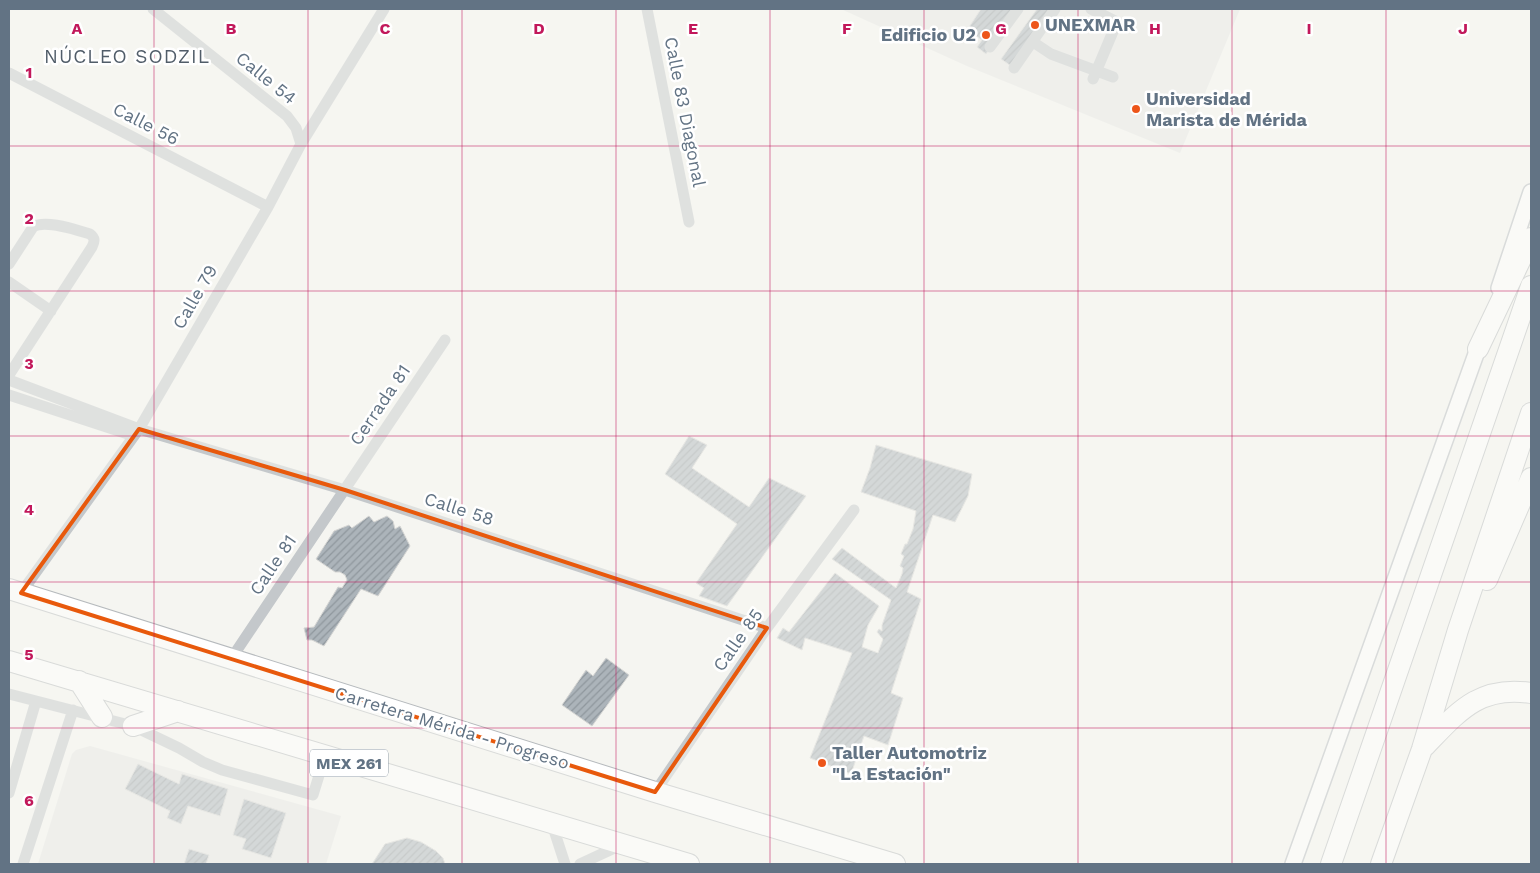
<svg xmlns="http://www.w3.org/2000/svg" width="1540" height="873" viewBox="0 0 1540 873" font-family="'Work Sans',sans-serif">
  <style>
    .built { fill: #e6e7e5 }
    .building { fill: url(#building-hatch); stroke: #d6d6d4 }
    .lines { fill: none; stroke-linecap: round; stroke-linejoin: round }
    .secondary-casing { stroke: #b6bbc0; stroke-width: 18 }
    .highway-casing { stroke: #b6babd; stroke-width: 22 }
    .street { stroke: #c4c8cb; stroke-width: 11 }
    .secondary { stroke: #fff; stroke-width: 15 }
    .highway { stroke: #fff; stroke-width: 20 }
    .marked { fill: none; stroke: #e8590c; stroke-width: 4; stroke-linejoin: round }
    .grid { fill: none; stroke: #c2185b; stroke-width: 1; stroke-opacity: 0.55 }
    .poi-dot { fill: #ed561a; stroke: #fff; stroke-width: 2 }
    .labels { text-anchor: middle; stroke-width: 5; stroke-linejoin: round; paint-order: stroke }
    .shield { fill: #fff; stroke: #919da9; stroke-width: 1 }
    .shield-label { font-size: 16px; font-weight: bold; fill: #627384 }
    .poi-label { font-size: 18px; font-weight: bold; fill: #627384; stroke: #fff; text-anchor: start }
    .street-label { font-size: 18px; fill: #627384; stroke: #fff }
    .neighbourhood-label { font-size: 19px; letter-spacing: 1px; fill: #515d69; stroke: #fff }
    .grid-label { font-size: 16px; text-anchor: middle; font-weight: bold; fill: #c2185b; stroke: #fff; stroke-width: 5; stroke-linejoin: round; paint-order: stroke }
  </style>
  <defs>
    <pattern id="building-hatch" width="6" height="6" patternUnits="userSpaceOnUse" patternTransform="scale(1.25)"><rect width="6" height="6" fill="#acb4ba"/><path d="M-1 1l2-2M0 6l6-6M5 7l2-2" fill="none" stroke="#8f979d"/></pattern>
  </defs>
  <rect width="100%" height="100%" fill="#f5f5f1"/>
  <path class="built" d="M841,9H1240L1180,153L967,66Z
    M90,746L341,816L326,864H38L72,754L76,750Z"/>
  <path class="building" d="M981,9H1016L986,54L977,47L982,40L967,30Z
    M1037,9H1057L1014,68L1001,59Z
    M689,436L707,445L692,468L749,507L769,478L806,496L727,606L699,596L704,588L696,583L737,524L665,474Z
    M876,445L972,474L968,496L955,522L933,515L907,592L921,599L891,693L903,698L888,745L864,736L851,774L810,758L852,653L805,638L802,650L777,638L783,628L789,632L835,573L879,606L868,625L862,647L878,653L883,639L877,632L879,629L882,631V625L891,600L832,559L842,548L896,588L902,574L903,568L900,566L904,556L901,554L905,544H907L913,529L916,511L861,492L870,468Z
    M369,516L374,522L387,516L393,521L395,529L400,526L410,546L378,596L361,589L324,646L312,640H307L304,628L314,627L338,587L342,588L347,580L345,575L340,572H335L316,559L334,531L349,525L352,528Z
    M606,658L629,675L592,726L562,705L586,670L593,676Z
    M138,764L179,784L182,774L228,789L220,816L188,806L181,824L167,818L170,811L125,789Z
    M244,799L286,813L271,858L242,849L246,839L233,835Z
    M407,838L421,842L436,851L443,858L445,864H372L385,844Z
    M189,849L209,855L206,864H184Z"/>
  <g class="lines">
    <g class="secondary-casing">
      <path id="secondary" d="M1499,288L1531,192
        M1293,864L1481,340"/>
    </g>
    <g class="highway-casing">
      <path id="highway" d="M1478,349L1531,238
        M1487,580L1531,478
        M9,589L655,792L895,864
        M9,661L689,864
        M79,681L102,717
        M133,726L178,711
        M1425,746C1458,712 1479,685 1531,693
        M1331,864L1531,286
        M1381,864L1422,749L1458,630L1531,413"/>
    </g>
    <path class="street" d="M153,9L287,116L296,128L301,144
      M647,9L689,222
      M1091,9L1117,22L1093,79
      M1033,42L1051,54L1113,77
      M990,47L1018,9
      M1014,68L1055,9
      M9,73L268,207
      M9,264L33,227C45,219 76,230 90,234C95,238 95,241 92,247L9,375
      M9,282L51,311
      M9,380L139,429L345,490L767,628
      M9,395L134,436
      M21,593L139,429L268,207L301,144L384,9
      M231,659L445,340
      M9,694L133,726L179,748L203,762L222,770L313,795L325,756
      M655,792L767,628L854,510
      M9,793L36,701
      M552,824L565,864
      M23,864L73,710
      M580,864L621,845"/>
    <use href="#secondary" class="secondary"/>
    <use href="#highway" class="highway"/>
  </g>
  <path d="M0 0H1540V873H0ZM139,429L345,490L767,628L655,792L21,593Z" fill="#f5f5f1" fill-opacity=".55" fill-rule="evenodd"/>
  <path class="marked" d="M139,429L345,490L767,628L655,792L21,593Z"/>
  <path class="grid" d="M154,9V864M308,9V864M462,9V864M616,9V864M770,9V864M924,9V864M1078,9V864M1232,9V864M1386,9V864M9,146H1531M9,291H1531M9,436H1531M9,582H1531M9,728H1531"/>
  <g class="poi-dot">
    <circle cx="1035" cy="25" r="5"/>
    <circle cx="986" cy="35" r="5"/>
    <circle cx="1136" cy="109" r="5"/>
    <circle cx="822" cy="763" r="5"/>
  </g>
  <g class="labels">
    <rect class="shield" x="310" y="749.5" width="78" height="27" rx="4"/>
    <g class="shield-label">
      <text x="349" y="769">MEX 261</text>
    </g>
    <g class="poi-label">
      <text x="1045" y="31">UNEXMAR</text>
      <text x="976" y="41" text-anchor="end">Edificio U2</text>
      <text x="1146" y="105">Universidad<tspan x="1146" dy="21">Marista de Mérida</tspan></text>
      <text x="832" y="759">Taller Automotriz<tspan x="832" dy="21">"La Estación"</tspan></text>
    </g>
    <g class="street-label">
      <text transform="translate(266 78) rotate(39)" y="6">Calle 54</text>
      <text transform="translate(685 112) rotate(79)" y="6">Calle 83 Diagonal</text>
      <text transform="translate(146 124) rotate(27)" y="6">Calle 56</text>
      <text transform="translate(195 297) rotate(-60)" y="6">Calle 79</text>
      <text transform="translate(380 405) rotate(-56)" y="6">Cerrada 81</text>
      <text transform="translate(459 509) rotate(18)" y="6">Calle 58</text>
      <text transform="translate(273 565) rotate(-56)" y="6">Calle 81</text>
      <text transform="translate(738 640) rotate(-55)" y="6">Calle 85</text>
      <text transform="translate(452 728) rotate(17)" y="6">Carretera Mérida - Progreso</text>
    </g>
    <g class="neighbourhood-label">
      <text x="127" y="63">NÚCLEO SODZIL</text>
    </g>
  </g>
  <g class="grid-label">
    <text x="77" y="34">A</text>
    <text x="231" y="34">B</text>
    <text x="385" y="34">C</text>
    <text x="539" y="34">D</text>
    <text x="693" y="34">E</text>
    <text x="847" y="34">F</text>
    <text x="1001" y="34">G</text>
    <text x="1155" y="34">H</text>
    <text x="1309" y="34">I</text>
    <text x="1463" y="34">J</text>
    <text x="29" y="78">1</text>
    <text x="29" y="224">2</text>
    <text x="29" y="369">3</text>
    <text x="29" y="515">4</text>
    <text x="29" y="660">5</text>
    <text x="29" y="806">6</text>
  </g>
  <rect width="1540" height="873" fill="none" stroke="#627384" stroke-width="20"/>
</svg>
